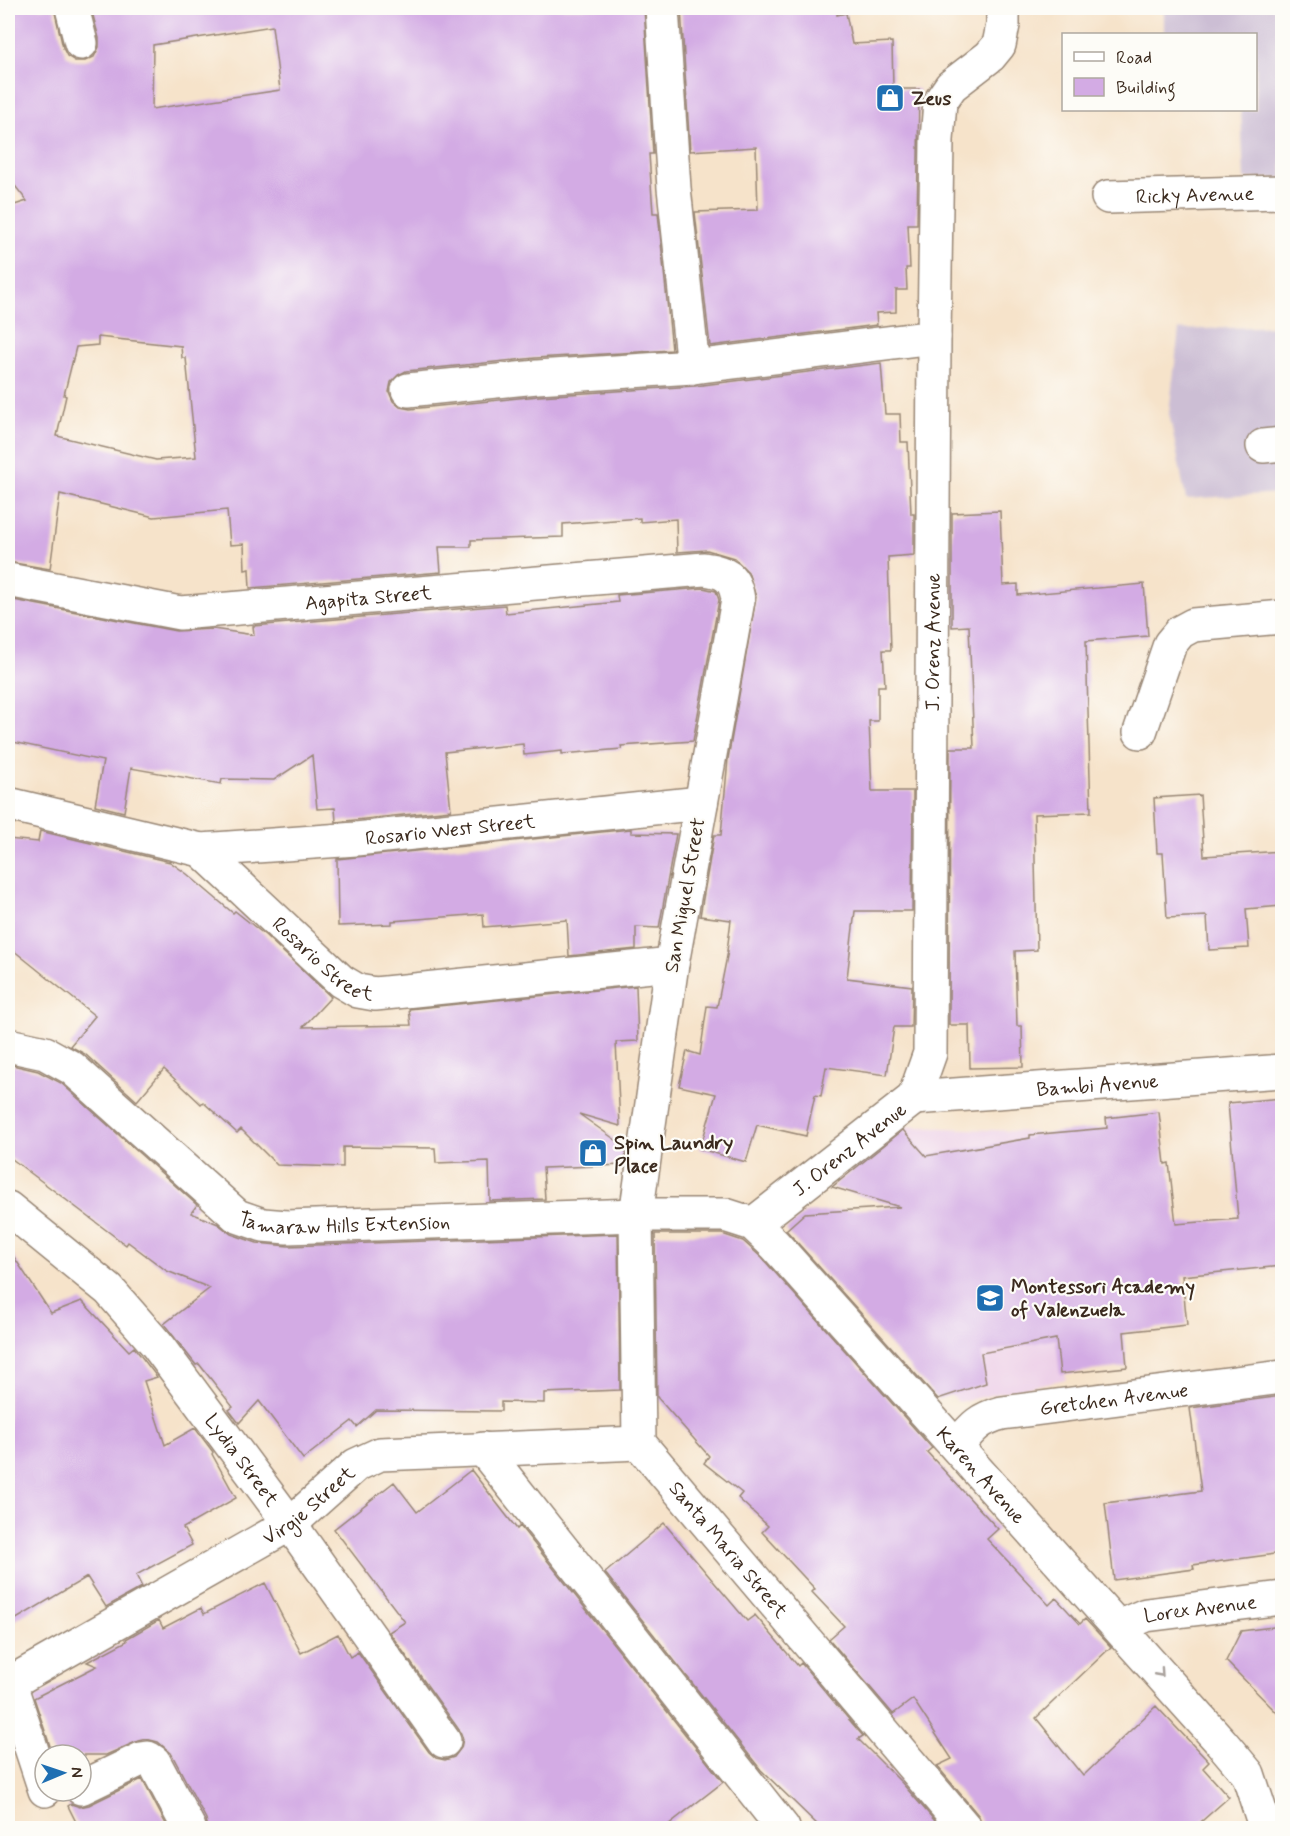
<svg xmlns="http://www.w3.org/2000/svg" width="1290" height="1836" viewBox="0 0 1290 1836" font-family="Mynerve,sans-serif">
  <style>
    .built { fill: #edd0e8 }
    .industrial { fill: #ccbed4 }
    .building { fill: #d3abe4; fill-rule: evenodd }
    .lines { fill: none; stroke-linecap: round; stroke-linejoin: round }
    .minor-casing { stroke: #988674; stroke-width: 36 }
    .minor { stroke: #fff; stroke-width: 33 }
    .oneway { stroke: #a79f9a }
    .labels { text-anchor: middle; stroke-width: 4.5; stroke-linejoin: round; paint-order: stroke }
    .poi-label { font-size: 20px; font-weight: bold; fill: #3b2a1e; stroke: #fdfcf7; text-anchor: start }
    .street-label { font-size: 20px; fill: #3b2a1e; stroke: #fdfcf7 }
  </style>
  <rect width="100%" height="100%" fill="#fdfcf7"/>
  <filter id="ink" filterUnits="userSpaceOnUse"><feTurbulence type="fractalNoise" baseFrequency=".0167" numOctaves="2"/><feDisplacementMap in="SourceGraphic" scale="12" xChannelSelector="R" yChannelSelector="G"/><feConvolveMatrix kernelMatrix="1 2 1 2 8 2 1 2 1" color-interpolation-filters="sRGB"/></filter>
  <filter id="wash" filterUnits="userSpaceOnUse"><feTurbulence type="fractalNoise" baseFrequency=".008" numOctaves="4" result="noise"/><feDisplacementMap in="SourceGraphic" scale="24" xChannelSelector="R" yChannelSelector="G"/><feGaussianBlur stdDeviation="1.35" result="paint"/><feColorMatrix in="noise" values="0 0 0 0 0 0 0 0 0 0 0 0 0 0 0 0 0 1.4 0 .05"/><feComposite in="paint" operator="in"/></filter>
  <g filter="url(#wash)">
    <rect width="100%" height="100%" fill="#f6e3ca"/>
    <path class="built" d="M898,1126L1036,1132L1066,1379L958,1402L885,1334L961,1262L861,1155Z"/>
    <path class="industrial" d="M1164,8H1282V178L1244,179L1241,110H1256V34H1164Z
      M1282,326V493L1186,499L1169,413L1179,330Z"/>
    <g id="blocks">
      <path class="building" d="M8,8H54L63,48L67,56L75,61H85L94,57L99,47V38L91,8H644L653,154H649L653,213H658L672,350L535,358L406,371L398,375L391,382L389,392L393,401L400,407L410,409L539,396L695,386L881,363L885,414H900L901,442H908L911,514H914V555L888,557L891,650H883L885,686H878V721H869L872,791H913L912,911H855L847,978L912,986L911,1027H894L887,1075L826,1067L821,1096L815,1095L806,1136L757,1125L746,1162L700,1149L716,1094L679,1086L687,1051L700,1055L707,1006L717,1007L728,951H727L731,920L700,916L714,835H721L728,759L756,597L748,572L734,558L707,550L677,552L676,519L640,522V518L563,524V537L471,540V547H439L441,572L250,588L249,569L245,570L244,544L230,545L227,510L154,517L60,494L50,569L8,562V207L27,201L8,177ZM272,26L280,90L152,109L153,45ZM98,337L181,346L182,358H186L196,457L156,460L57,436L66,396L64,395L76,347L98,345Z
        M681,8H837V15L846,13L852,44L892,42L893,89H919L917,224H908L910,268H906L907,290H896V312L876,313L877,325L710,346L695,212L758,210L756,147L690,151Z
        M1000,511L1003,585L1018,584V595L1144,584L1148,636L1086,641L1091,812L1034,814L1037,950L1015,951L1017,1026H1022L1023,1067L970,1068L969,1025H949L950,748H974L969,626L952,627V513Z
        M703,588L716,591L719,600L693,741L621,746L622,749L562,754V751L524,755L523,744L445,752L451,810L336,822L335,808L317,809L312,755L274,780L222,779L221,784L131,768L124,812L95,805L103,761L8,741V599L176,631L213,629L254,635L253,626L505,605L506,613L618,602L617,595Z
        M1200,795L1204,856L1282,851V906L1246,909L1249,948L1209,950L1207,916L1167,918L1163,853H1157L1154,798Z
        M631,829V833L676,834L659,928L636,927V949L569,956L567,920L484,927L483,914L392,921V924L338,926L337,859Z
        M40,831L170,862L187,874L233,913L235,911L265,935L331,997L303,1027L411,1025L409,1009L636,986L638,1041L616,1042L620,1126L579,1114L627,1148L624,1165L543,1168L545,1199L490,1201L489,1161L436,1163L435,1148L343,1147V1167L277,1165L241,1129L237,1133L203,1102L201,1104L164,1069L137,1101L85,1054L70,1046L95,1016L8,946V839L38,842Z
        M8,1064L38,1071L61,1083L197,1205L191,1213L218,1224L231,1234L257,1243L288,1246L618,1234L620,1390L544,1393V1403L501,1402V1411L376,1410L357,1427L352,1421L303,1459L259,1401L239,1423L229,1410L233,1407L199,1364L196,1365L164,1324L210,1288L167,1271L128,1242L126,1245L8,1156Z
        M1282,1098V1266L1182,1276L1187,1325L1124,1332L1127,1367L1060,1374L1056,1339L981,1353L986,1383L938,1399L786,1230L805,1213L900,1207L832,1187L903,1130L926,1156L1030,1138V1135L1107,1128L1106,1118L1159,1112L1165,1164L1169,1163L1176,1224L1238,1219L1228,1103Z
        M655,1234H722L743,1241L762,1258L932,1448L927,1452L998,1529L987,1539L1049,1605L1056,1598L1080,1624L1085,1619L1111,1647L1036,1718L1083,1776L1156,1706L1209,1762L1203,1768L1229,1797L1194,1828H983L979,1816L937,1766L952,1759L913,1699L893,1714L829,1639L844,1626L812,1592L815,1589L762,1532L768,1526L738,1498L742,1493L704,1463L709,1456L657,1397Z
        M8,1248L51,1313L82,1301L129,1351L134,1347L157,1377L144,1381L165,1445L195,1428L213,1452L212,1454L236,1498L183,1528L192,1545L136,1575L142,1587L106,1607L87,1577L8,1624Z
        M1282,1396V1553L1193,1565L1194,1569L1114,1580L1105,1503L1201,1491L1190,1408Z
        M471,1470L517,1529L520,1526L723,1782L664,1828H208L206,1819L171,1753L158,1742L146,1739L138,1741L106,1755H53L34,1698L97,1666L87,1662L127,1641L126,1639L159,1620L163,1628L201,1608L204,1614L265,1583L301,1653L338,1634L350,1657L358,1652L429,1752L436,1758L445,1760L454,1757L461,1748L463,1739L460,1731L389,1632L405,1622L334,1529L394,1482L417,1512Z
        M664,1523L747,1621L755,1615L798,1666L801,1663L863,1736L858,1739L902,1783L941,1828H821L761,1770L605,1573Z
        M1282,1626V1718L1226,1661L1241,1631Z
        M142,1779L168,1828H79L68,1806L71,1804L80,1807L89,1805Z"/>
    </g>
  </g>
  <g filter="url(#ink)">
    <use href="#blocks" fill-opacity="0" stroke="#988674" stroke-width="1.5"/>
    <g class="lines">
      <g class="minor-casing">
        <g id="minor">
          <path d="M72,8L81,43"/>
          <path d="M662,8L674,188L693,367L934,337"/>
          <path id="s1" d="M1108,197L1282,192"/>
          <path d="M408,390L537,377L693,367"/>
          <path d="M1263,446L1282,444"/>
          <path id="s2" d="M8,580L180,613L704,569C726,572 735,577 738,600L672,964L636,1215L639,1443L965,1828"/>
          <path d="M1140,732L1170,644L1180,632L1193,625L1282,617"/>
          <path id="s3" d="M8,804L201,850L341,981L358,991L375,994L672,964"/>
          <path id="s4" d="M201,850L356,839L701,803"/>
          <path id="s5" d="M8,1045L45,1053L72,1068L237,1216L263,1225L287,1227L636,1215H725L753,1224L775,1245L1221,1742L1248,1774L1263,1820V1828"/>
          <path id="s6" d="M914,1098L1282,1071"/>
          <path id="s7" d="M8,1208L109,1290L157,1345L290,1524L444,1741"/>
          <path id="s8" d="M753,1224L914,1098L930,1053L934,337L937,140L940,102L951,86L990,56L999,45L1003,25V8"/>
          <path id="s9" d="M957,1446C972,1428 978,1419 1002,1413L1282,1377"/>
          <path d="M483,1449L783,1828"/>
          <path id="s10" d="M1121,1630L1132,1621L1146,1615L1282,1598"/>
          <path d="M8,1678L45,1790"/>
          <path id="s11" d="M10,1683L290,1524L356,1465L380,1454L639,1443"/>
          <path d="M81,1788L141,1759L148,1758L154,1762L189,1828"/>
        </g>
      </g>
      <use href="#minor" class="minor"/>
    </g>
    <defs><path id="oneway-chevron" d="M-2-3.5L2.5 0L-2 3.5" fill="none" stroke-width="1.6" stroke-linecap="round" stroke-linejoin="round" transform="scale(1.5)"/></defs>
    <use class="oneway" href="#oneway-chevron" transform="translate(1160 1673) rotate(48)"/>
  </g>
  <defs>
    <g id="shop-square" transform="scale(1.5)"><rect x="-9" y="-9" width="18" height="18" rx="4" fill="#1f6fb2" stroke="#fdfcf7"/><path d="M-5-2.5h2.3a2.7 3.5 0 0 1 5.4 0H5L5.5 6h-11ZM-1.5-2.5h3a1.5 2.3 0 0 0-3 0Z" fill="#fff"/></g>
    <g id="school-square" transform="scale(1.5)"><rect x="-9" y="-9" width="18" height="18" rx="4" fill="#1f6fb2" stroke="#fdfcf7"/><path d="M0-5L7-2L0 1L-7-2ZM-4 1L0 2.5L4 1V4Q0 6-4 4Z" fill="#fff"/></g>
  </defs>
  <g fill-rule="evenodd">
    <use href="#shop-square" x="890" y="98"/>
    <use href="#shop-square" x="593" y="1153"/>
    <use href="#school-square" x="990" y="1298"/>
  </g>
  <g class="labels">
    <g class="poi-label">
      <text x="911" y="105">Zeus</text>
      <text x="614" y="1149">Spin Laundry<tspan x="614" dy="23">Place</tspan></text>
      <text x="1011" y="1293">Montessori Academy<tspan x="1011" dy="23">of Valenzuela</tspan></text>
    </g>
    <g class="street-label">
      <text dy="7" stroke="none"><textPath href="#s1" startOffset="87">Ricky Avenue</textPath></text>
      <text dy="7" stroke="none"><textPath href="#s2" startOffset="364">Agapita Street</textPath></text>
      <text dy="7" stroke="none"><textPath href="#s8" startOffset="663">J. Orenz Avenue</textPath></text>
      <text dy="7" stroke="none"><textPath href="#s4" startOffset="250">Rosario West Street</textPath></text>
      <text transform="translate(684 895) rotate(-80)" y="7">San Miguel Street</text>
      <text dy="7" stroke="none"><textPath href="#s3" startOffset="363">Rosario Street</textPath></text>
      <text dy="7" stroke="none"><textPath href="#s6" startOffset="184">Bambi Avenue</textPath></text>
      <text dy="7" stroke="none"><textPath href="#s8" startOffset="122">J. Orenz Avenue</textPath></text>
      <text dy="7" stroke="none"><textPath href="#s5" startOffset="399">Tamaraw Hills Extension</textPath></text>
      <text dy="7" stroke="none"><textPath href="#s9" startOffset="170">Gretchen Avenue</textPath></text>
      <text dy="7" stroke="none"><textPath href="#s7" startOffset="346">Lydia Street</textPath></text>
      <text dy="7" stroke="none"><textPath href="#s5" startOffset="1149">Karen Avenue</textPath></text>
      <text dy="7" stroke="none"><textPath href="#s11" startOffset="348">Virgie Street</textPath></text>
      <text dy="7" stroke="none"><textPath href="#s2" startOffset="1743">Santa Maria Street</textPath></text>
      <text dy="7" stroke="none"><textPath href="#s10" startOffset="84">Lorex Avenue</textPath></text>
    </g>
  </g>
  <rect width="1290" height="1836" fill="none" stroke="#fdfcf7" stroke-width="30"/>
  <rect x="1062" y="33" width="195" height="78" fill="#fdfcf7" stroke="#afa8a0" stroke-width="1.5"/>
  <rect x="1074" y="52" width="30" height="9" fill="#ffffff" stroke="#afa8a0" stroke-width="1.5"/>
  <text x="1116" y="63" font-size="18" fill="#3b2a1e">Road</text>
  <rect x="1074" y="78" width="30" height="18" fill="#d3abe4" stroke="#afa8a0" stroke-width="1.5"/>
  <text x="1116" y="93" font-size="18" fill="#3b2a1e">Building</text>
  <g transform="translate(63 1773) rotate(88)"><circle r="28" fill="#fdfcf7" stroke="#afa8a0" stroke-width="1.5"/>
  <path d="M0-4.5L10 22L0 15L-10 22Z" fill="#1f6fb2"/>
  <text y="-9" font-size="16" font-weight="bold" text-anchor="middle" fill="#3b2a1e">N</text>
  </g>
</svg>
